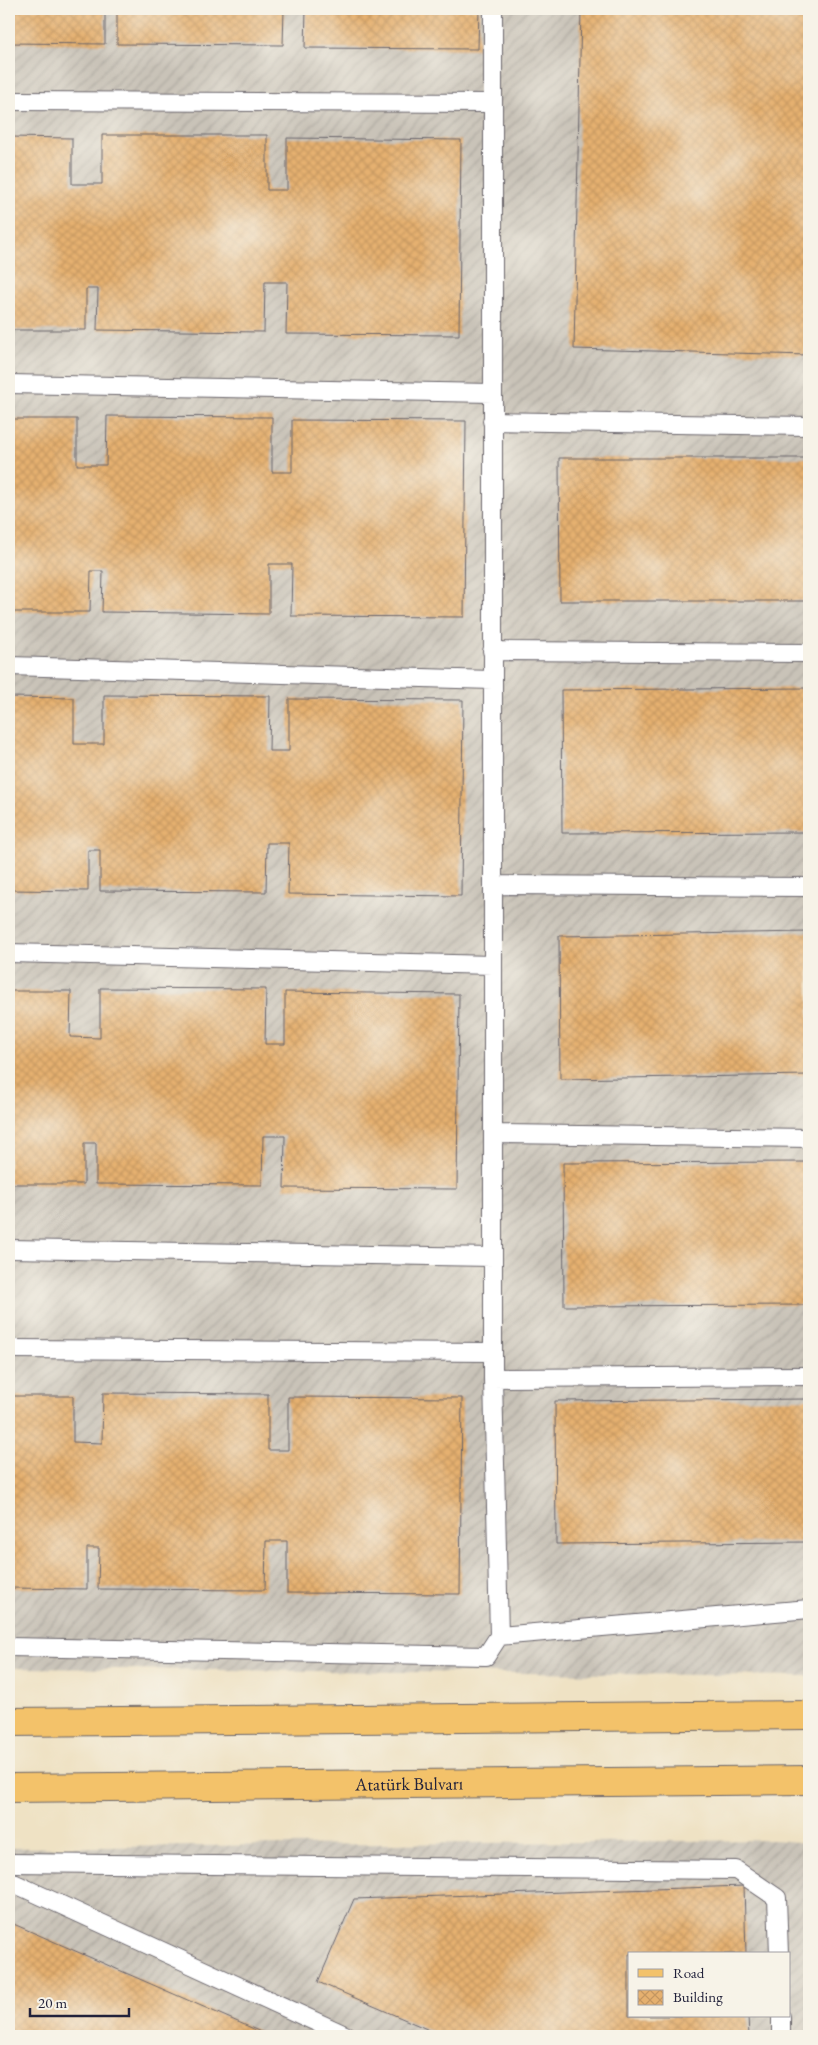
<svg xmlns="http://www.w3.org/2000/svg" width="818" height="2045" viewBox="0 0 818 2045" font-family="'EB Garamond',serif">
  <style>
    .industrial { fill: url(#industrial-furrows); fill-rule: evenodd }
    .building { fill: url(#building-cross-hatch) }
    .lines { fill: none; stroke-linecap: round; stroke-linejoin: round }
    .lane-casing { stroke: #6a656b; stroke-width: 20 }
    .primary-casing { stroke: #6a656b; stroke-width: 30 }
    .lane { stroke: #fff; stroke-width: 18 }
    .primary { stroke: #f3c26a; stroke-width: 28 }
    .labels { text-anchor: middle; stroke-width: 4; stroke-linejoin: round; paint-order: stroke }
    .street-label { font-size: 18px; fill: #22223b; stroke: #f7f3e8 }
  </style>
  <defs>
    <pattern id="industrial-furrows" width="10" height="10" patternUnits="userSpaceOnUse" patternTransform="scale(1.25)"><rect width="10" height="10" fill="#c9c3b8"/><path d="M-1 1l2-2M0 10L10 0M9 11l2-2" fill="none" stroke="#aca79f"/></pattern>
    <pattern id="building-cross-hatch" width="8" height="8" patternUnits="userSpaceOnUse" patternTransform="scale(1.25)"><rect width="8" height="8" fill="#e5b06f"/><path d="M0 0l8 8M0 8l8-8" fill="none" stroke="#c49761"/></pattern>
  </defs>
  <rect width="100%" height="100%" fill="#f7f3e8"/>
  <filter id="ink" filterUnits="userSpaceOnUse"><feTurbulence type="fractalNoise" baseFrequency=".02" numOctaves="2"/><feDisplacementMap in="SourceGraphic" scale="10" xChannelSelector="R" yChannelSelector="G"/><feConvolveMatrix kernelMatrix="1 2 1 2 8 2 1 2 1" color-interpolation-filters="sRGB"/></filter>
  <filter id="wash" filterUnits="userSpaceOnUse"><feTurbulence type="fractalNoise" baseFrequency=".0096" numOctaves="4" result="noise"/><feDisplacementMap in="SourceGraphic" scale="20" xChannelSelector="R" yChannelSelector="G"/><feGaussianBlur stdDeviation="1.12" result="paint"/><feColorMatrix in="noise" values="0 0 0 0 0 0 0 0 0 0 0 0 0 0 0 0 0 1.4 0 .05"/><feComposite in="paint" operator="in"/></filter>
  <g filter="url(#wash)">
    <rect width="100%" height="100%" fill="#efe2c4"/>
    <path class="industrial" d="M9,9H809V1676L9,1668Z
      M775,1840L809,1843V2036H9V1848ZM629,1954H789V2016H629Z"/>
    <g id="blocks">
      <path class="building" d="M9,9H105V44L9,43Z
        M117,9H284L283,45L117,44Z
        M306,9H479L478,49L305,48Z
        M581,9H809V355L574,349Z
        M102,135H267V190H287V138L461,140L459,335L286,334L287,282H265L264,332L97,330L98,289H86V330H9V137L72,138V184H102Z
        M107,416L272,417V472H292V420L466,421L464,617L291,616L292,564H269V614L102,612L103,571H91L90,612H9V419H77V465H106Z
        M559,458H809V601H560Z
        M809,688V832L562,833L561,690Z
        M104,695L270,696L269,751H289V699L463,700L461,896L288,894L289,843H267L266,892L100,891V850H88V891L9,890V697L74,698V744H104Z
        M809,932V1075L560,1079L559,936Z
        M100,988L266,989L265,1044H285V992L459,994L457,1189L284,1188L285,1136H263L262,1185L96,1184V1143H84V1184H9V991H71L70,1037L100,1038Z
        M809,1162V1305L564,1306L563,1163Z
        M103,1393L268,1394V1450H288V1397L462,1398L460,1594L287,1593V1541H266L265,1590L98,1589L99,1548H87V1589L9,1588V1396H73V1442L102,1443Z
        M809,1399V1542L556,1544L555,1401Z
        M744,1886L746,1954H629V2016H748L749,2036H443L318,1982L354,1899Z
        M9,1922L270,2036H9Z"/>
    </g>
  </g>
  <g filter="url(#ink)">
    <use href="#blocks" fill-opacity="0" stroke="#6a656b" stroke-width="1"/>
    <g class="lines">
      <g class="lane-casing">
        <path id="lane" d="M9,101L492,103
          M9,384L492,393
          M492,421L809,426
          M492,651L809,653
          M9,666L492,680
          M493,885L809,887
          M9,953L493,965
          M493,1134L809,1138
          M9,1249L493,1257
          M9,1349L493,1352
          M493,1378L809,1376
          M499,1636L809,1609
          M9,1647L486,1656L499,1636L493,1378V9
          M9,1863L736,1870L777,1898L779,1954
          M9,1881L347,2036
          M781,2036V2016"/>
      </g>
      <g class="primary-casing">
        <g id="primary">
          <path d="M9,1722L809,1715"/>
          <path id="s1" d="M9,1788L809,1780"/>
        </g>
      </g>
      <use href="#lane" class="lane"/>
      <use href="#primary" class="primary"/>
    </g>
  </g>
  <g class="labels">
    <g class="street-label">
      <text dy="6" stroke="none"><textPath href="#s1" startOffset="400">Atatürk Bulvarı</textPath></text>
    </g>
  </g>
  <rect width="818" height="2045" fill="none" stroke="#f7f3e8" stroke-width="30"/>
  <rect x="628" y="1952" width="162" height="65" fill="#f7f3e8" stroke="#a29fa3"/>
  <rect x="638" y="1969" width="25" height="8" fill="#f3c26a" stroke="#a29fa3"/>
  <text x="673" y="1978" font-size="15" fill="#22223b">Road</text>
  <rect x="638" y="1990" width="25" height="15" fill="url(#building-cross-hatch)" stroke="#a29fa3"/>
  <text x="673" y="2002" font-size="15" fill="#22223b">Building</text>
  <path d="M30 2008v8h99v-8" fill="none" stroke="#22223b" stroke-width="2.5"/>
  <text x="38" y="2008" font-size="15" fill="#22223b" stroke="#f7f3e8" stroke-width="4" paint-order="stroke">20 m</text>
</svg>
